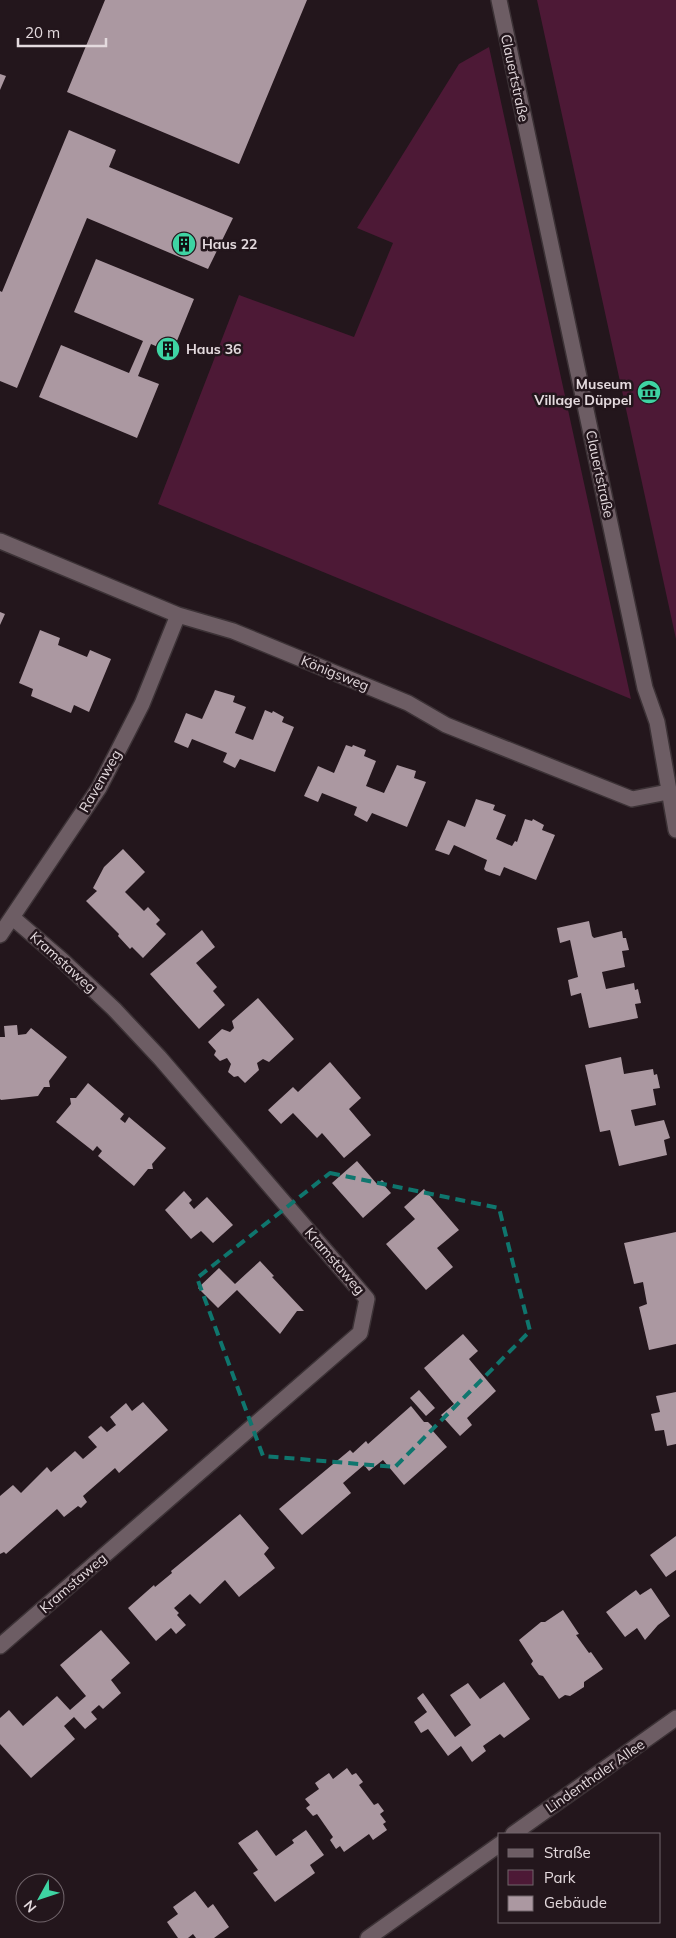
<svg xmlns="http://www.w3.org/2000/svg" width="676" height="1938" viewBox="0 0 676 1938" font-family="Mulish,sans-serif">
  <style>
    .green { fill: #4d1936 }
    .building { fill: #ab98a1 }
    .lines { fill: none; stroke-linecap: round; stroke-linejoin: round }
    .minor-casing { stroke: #3c3236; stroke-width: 18 }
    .minor { stroke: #6d5d64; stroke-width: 15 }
    .marked { fill: none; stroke: #0f766e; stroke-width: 4; stroke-dasharray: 10 6; stroke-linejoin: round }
    .labels { text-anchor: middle; stroke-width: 5; stroke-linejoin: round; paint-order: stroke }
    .street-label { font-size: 14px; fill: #e4dade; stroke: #23161c }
    .poi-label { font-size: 14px; font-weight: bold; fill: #e4dade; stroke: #23161c; text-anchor: start }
  </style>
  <rect width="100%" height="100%" fill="#23161c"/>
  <path class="green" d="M537,0H676V639Z
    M489,47L631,699L158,504L239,295L354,337L393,243L357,228L459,64Z"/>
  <path class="building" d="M105,0H307L239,164L67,92Z
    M0,74L6,76L0,90Z
    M69,130L116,150L109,167L233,218L208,269L87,218L17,388L0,381V291L2,292Z
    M96,259L194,299L172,353L151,344L138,376L159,384L137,438L39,397L61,345L129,373L143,341L74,312Z
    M0,612L5,614L0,625Z
    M40,630L60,638L58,645L87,657L90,650L111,659L89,712L74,705L71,713L50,704L31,696L33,689L19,683Z
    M215,690L235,696L233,702L246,707L235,733L253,740L265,710L272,713L273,711L284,717L282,722L294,727L275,772L240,759L235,768L223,762L227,753L192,739L188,748L174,742L186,713L202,719Z
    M346,745L352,747L353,745L366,750L364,756L376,761L366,786L384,793L397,765L416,771L414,778L426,782L407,827L372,813L367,822L354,815L357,807L322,793L318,802L304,796L318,766L334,773Z
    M476,799L495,805L493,810L506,815L496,839L512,846L515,841L517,842L525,819L532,821L533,819L544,825L542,830L555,835L536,880L504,867L500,876L486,871L484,869L487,860L454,845L449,855L435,850L448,820L465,827Z
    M123,849L145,872L125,892L144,911L148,907L160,920L156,924L166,934L143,958L132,947L130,949L118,936L119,934L86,901L97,891L93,888L104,867Z
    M589,921L592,936L594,938L622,931L623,938H626L629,950L622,951L625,967L602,972L606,989L634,983L635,990L638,989L641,1003L635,1004L638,1018L589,1028L581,993L571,996L568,980L578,977L570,940L560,943L557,928Z
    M202,930L215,947L196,963L217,987L213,991L225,1005L199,1029L150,974Z
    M258,998L294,1039L269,1062L263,1059L257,1063L259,1070L245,1083L238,1076L234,1077L228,1072L231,1064L227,1058L220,1061L214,1055L216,1051L208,1042L222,1029L230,1032L234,1028L232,1021Z
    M17,1025L18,1035L26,1034L31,1028L67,1057L49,1081L50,1087H44L38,1096L1,1100L0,1099V1037H5L4,1026Z
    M621,1057L624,1074L653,1069L654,1075L657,1074L660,1088L653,1089L656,1105L631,1110L635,1126L664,1120L670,1138L664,1140L667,1155L619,1166L610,1130L600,1132L585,1065Z
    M330,1062L361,1098L349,1109L371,1135L344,1158L322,1133L317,1138L293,1113L281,1124L268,1110L293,1087L298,1092Z
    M88,1083L124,1114L120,1119L125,1123L129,1117L166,1148L152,1164L153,1169H148L134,1186L98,1156L102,1151L97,1146L93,1151L56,1122L71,1104L70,1098H76Z
    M357,1161L377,1184L382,1180L384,1182L382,1183L391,1193L363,1218L332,1183Z
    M424,1189L459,1230L437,1248L453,1267L426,1290L386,1244L415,1219L404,1207Z
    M184,1191L192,1200L189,1203L194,1209L207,1197L233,1225L213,1243L201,1231L191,1239L165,1210Z
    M676,1232V1344L649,1350L639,1307L647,1304L643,1282L634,1284L624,1243Z
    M260,1261L274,1276L272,1277L304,1311H297L280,1334L237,1290L218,1308L198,1288L219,1268L235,1284Z
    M463,1334L478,1351L469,1359L496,1391L467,1418L472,1425L460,1436L441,1415L454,1404L424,1368Z
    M419,1390L435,1408L426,1416L410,1398Z
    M676,1392V1444L667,1446L664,1430L655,1431L651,1414L660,1412L656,1396Z
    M143,1402L168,1430L119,1473L115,1468L83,1496L87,1502L81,1508L78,1506L64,1517L57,1509L6,1554L4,1552L0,1554V1496L13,1485L21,1493L47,1467L51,1472L75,1451L83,1459L97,1447L88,1437L101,1426L107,1432L116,1425L110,1417L126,1403L132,1411Z
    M411,1406L424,1422H428L432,1426V1430L447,1447L404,1485L383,1460L369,1471L364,1465L343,1483L351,1493L302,1535L279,1509L350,1450L353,1453L366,1441L368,1444Z
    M240,1514L269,1548L264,1554L275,1568L239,1597L225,1580L200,1604L190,1594L174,1608L179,1613L177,1615L186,1625L176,1634L171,1628L156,1641L128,1608L154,1585L155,1587L172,1573L171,1571Z
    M676,1536V1570L666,1577L650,1555Z
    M651,1588L670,1616L658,1625L645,1640L637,1628L625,1637L606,1612L636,1590L640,1595Z
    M563,1610L579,1634L576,1635L589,1653L591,1652L603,1669L584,1682V1687L570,1696L565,1695L559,1699L543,1676L539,1675L531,1664L533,1661L519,1640L541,1622H545Z
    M101,1630L130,1663L111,1680L121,1693L103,1709L99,1705L91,1712L97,1719L85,1729L74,1717L64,1726L75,1739L31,1778L0,1744V1718L9,1710L23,1726L57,1696L70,1710L86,1696L60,1665Z
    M504,1682L530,1719L504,1738L500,1734L483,1746L486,1751L472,1762L461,1746L448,1756L428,1729L421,1733L414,1722L427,1712L417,1698L423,1693L455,1737L471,1725L450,1695L468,1683L480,1699Z
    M347,1768L352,1775L356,1773L363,1782L359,1785L374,1805L378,1803L384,1811L380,1814L386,1822L383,1824L387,1830L373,1840L369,1834L344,1852L340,1846L336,1849L330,1840L333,1837L317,1814L313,1816L306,1808L310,1805L305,1799L319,1789L315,1783L329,1773L333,1779Z
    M257,1830L276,1856L294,1843L292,1840L306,1830L324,1855L310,1865L315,1873L275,1902L253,1873L258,1870L238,1843Z
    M195,1891L208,1908L213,1904L229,1927L214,1938H196L193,1934L188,1938H178L167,1922L178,1914L173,1907Z"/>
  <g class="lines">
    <g class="minor-casing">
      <path id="minor" d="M499,0L645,688L657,722L676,830
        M0,541L178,615L233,631L408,703L446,725L632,799L668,792
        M0,935L99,788L142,704L178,615
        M0,1646L360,1333L367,1299L160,1058L114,1009L62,960L13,918
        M513,1834L676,1718
        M368,1938L500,1844"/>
    </g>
    <use href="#minor" class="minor"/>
  </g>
  <path class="marked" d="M330,1173L499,1208L530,1331L395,1467L263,1456L197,1278Z"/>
  <defs>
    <g id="building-disc" transform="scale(1.25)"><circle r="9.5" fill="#3ed4a3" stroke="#23161c"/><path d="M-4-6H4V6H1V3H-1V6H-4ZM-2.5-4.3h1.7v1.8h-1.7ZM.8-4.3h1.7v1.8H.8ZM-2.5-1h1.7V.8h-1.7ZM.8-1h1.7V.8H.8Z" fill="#111"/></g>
    <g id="museum-disc" transform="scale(1.25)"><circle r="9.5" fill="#3ed4a3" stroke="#23161c"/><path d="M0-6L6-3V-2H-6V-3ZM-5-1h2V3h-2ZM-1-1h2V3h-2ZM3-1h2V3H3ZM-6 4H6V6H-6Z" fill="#111"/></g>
  </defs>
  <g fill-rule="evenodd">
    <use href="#building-disc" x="184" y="244"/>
    <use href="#building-disc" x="168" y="349"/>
    <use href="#museum-disc" x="649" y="392"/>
  </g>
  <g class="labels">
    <g class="street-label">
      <text transform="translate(515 78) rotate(78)" y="5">Clauertstraße</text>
      <text transform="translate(600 474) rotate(78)" y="5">Clauertstraße</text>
      <text transform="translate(335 673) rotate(22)" y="5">Königsweg</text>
      <text transform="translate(100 781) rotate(-60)" y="5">Ravenweg</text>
      <text transform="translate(63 962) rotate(42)" y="5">Kramstaweg</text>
      <text transform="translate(335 1261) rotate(49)" y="5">Kramstaweg</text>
      <text transform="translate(73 1583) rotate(-41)" y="5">Kramstaweg</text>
      <text transform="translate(595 1776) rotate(-35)" y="5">Lindenthaler Allee</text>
    </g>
    <g class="poi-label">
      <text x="202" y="249">Haus 22</text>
      <text x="186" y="354">Haus 36</text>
      <text x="632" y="389" text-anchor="end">Museum<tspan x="632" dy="16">Village Düppel</tspan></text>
    </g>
  </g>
  <rect x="498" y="1833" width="162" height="90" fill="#23161c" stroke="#70646a"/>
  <rect x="508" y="1849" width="25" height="8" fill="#6d5d64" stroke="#70646a"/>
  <text x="544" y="1858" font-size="15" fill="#e4dade">Straße</text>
  <rect x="508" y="1870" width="25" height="15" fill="#4d1936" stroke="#70646a"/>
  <text x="544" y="1883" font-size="15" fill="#e4dade">Park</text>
  <rect x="508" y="1896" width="25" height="15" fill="#ab98a1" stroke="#70646a"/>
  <text x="544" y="1908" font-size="15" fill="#e4dade">Gebäude</text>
  <g transform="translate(40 1898) rotate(230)"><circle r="24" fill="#23161c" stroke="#70646a"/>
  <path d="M0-4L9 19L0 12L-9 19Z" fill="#3ed4a3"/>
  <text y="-8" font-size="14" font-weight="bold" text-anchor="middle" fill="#e4dade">N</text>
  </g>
  <path d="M18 38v8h88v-8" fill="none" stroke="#e4dade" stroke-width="2.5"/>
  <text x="25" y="38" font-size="15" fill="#e4dade" stroke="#23161c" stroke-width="4" paint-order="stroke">20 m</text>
</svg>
